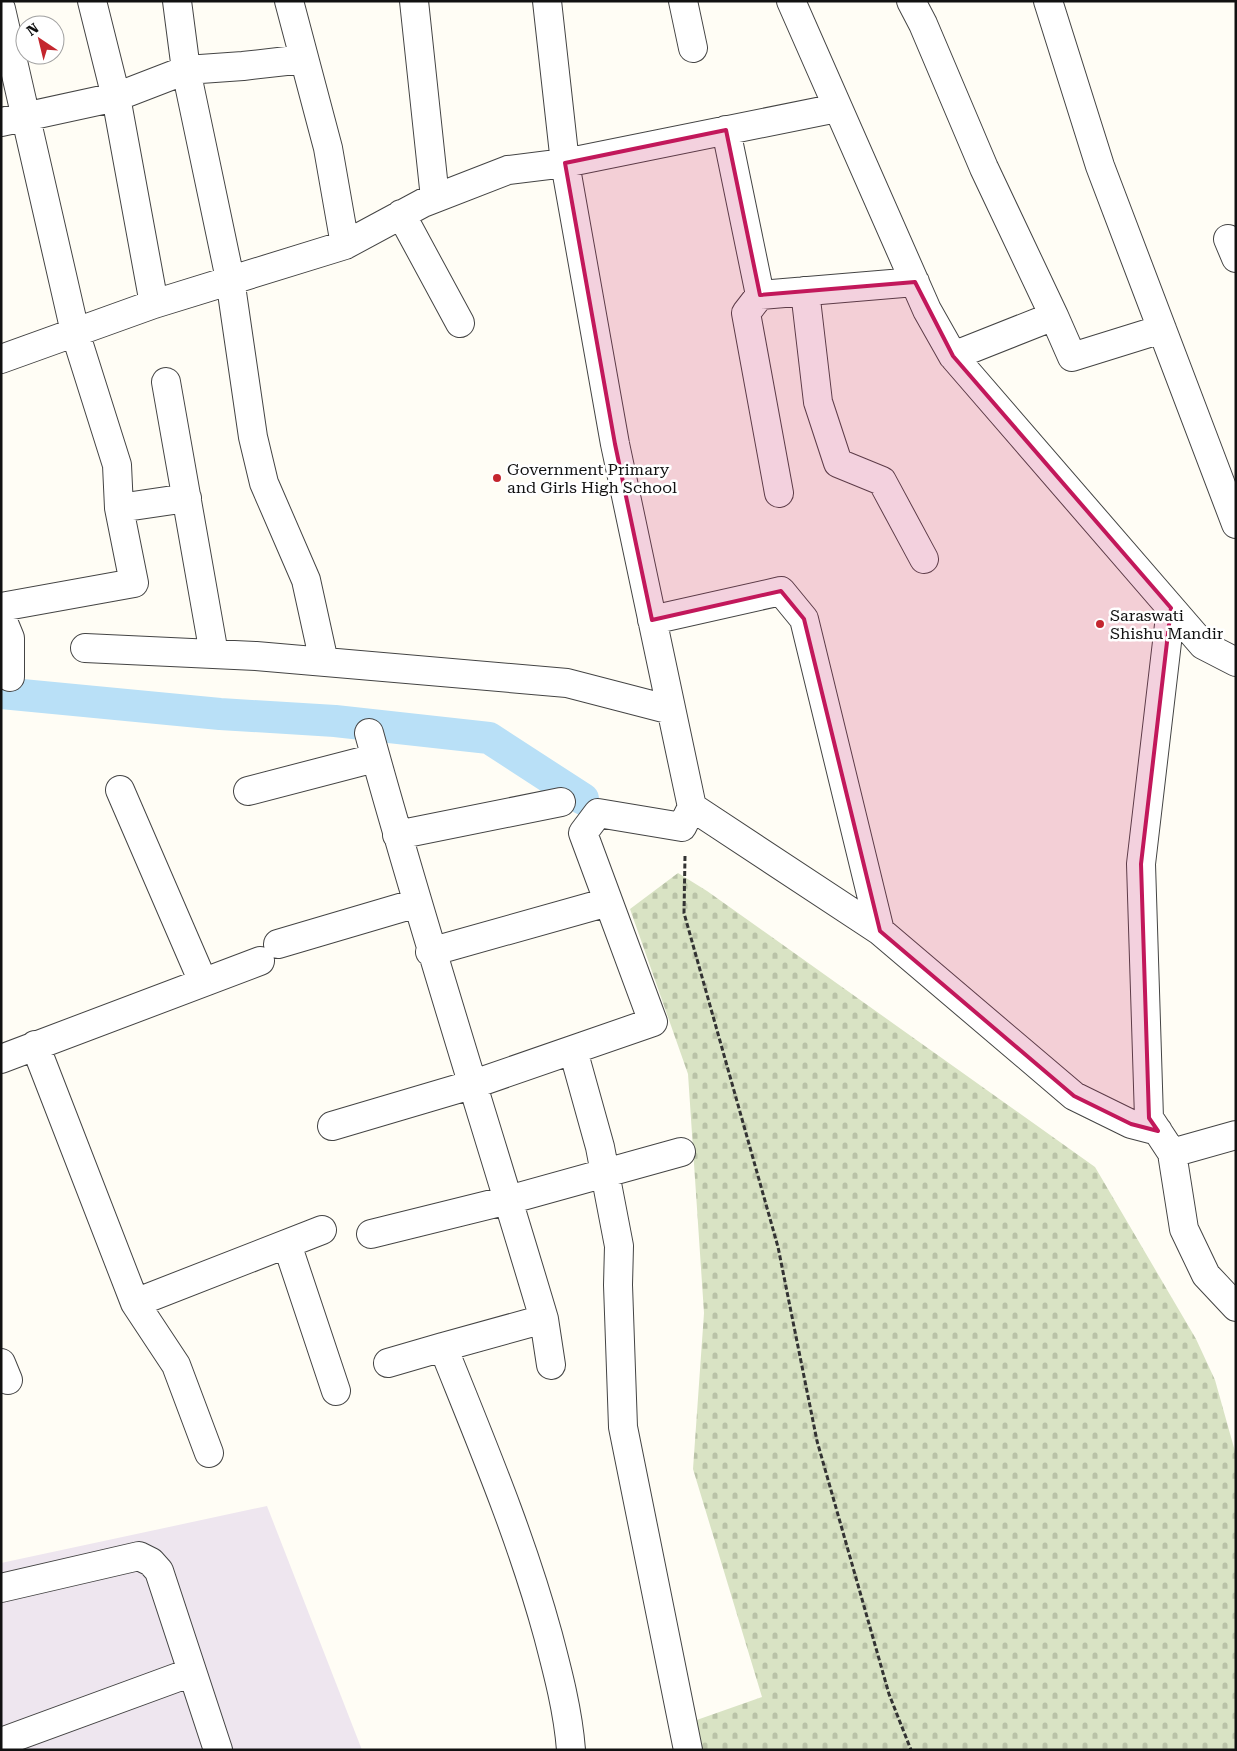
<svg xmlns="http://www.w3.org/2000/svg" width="1237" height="1751" viewBox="0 0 1237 1751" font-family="'Roboto Serif',serif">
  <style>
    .industrial { fill: #eee6ef }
    .cemetery { fill: url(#cemetery-stones) }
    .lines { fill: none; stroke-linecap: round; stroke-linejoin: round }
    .canal { stroke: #b9e0f7; stroke-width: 32 }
    .minor-casing { stroke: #444; stroke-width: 30 }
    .path { stroke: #333; stroke-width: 3; stroke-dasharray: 5 2.5; stroke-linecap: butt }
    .minor { stroke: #fff; stroke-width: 28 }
    .marked { fill: #c2185b; fill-opacity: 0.2; stroke: #c2185b; stroke-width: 4; stroke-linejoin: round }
    .poi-dot { fill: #c4262e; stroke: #fff; stroke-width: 2 }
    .labels { text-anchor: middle; stroke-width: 5; stroke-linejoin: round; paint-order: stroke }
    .poi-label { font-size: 16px; fill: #111; stroke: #fff; text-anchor: start }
  </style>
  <defs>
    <pattern id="cemetery-stones" width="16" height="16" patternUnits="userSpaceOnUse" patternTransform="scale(1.25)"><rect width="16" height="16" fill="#d9e3c4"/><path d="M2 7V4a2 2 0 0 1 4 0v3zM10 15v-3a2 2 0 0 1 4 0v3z" fill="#b9c2a7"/></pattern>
  </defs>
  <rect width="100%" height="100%" fill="#fffdf5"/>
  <path class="industrial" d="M267,1506L362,1750H1V1563Z"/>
  <path class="cemetery" d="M678,873L707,891L1095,1167L1196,1339L1215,1380L1236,1455V1750H695L691,1722L762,1697L693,1469L704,1313L688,1074L630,909Z"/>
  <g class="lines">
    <path class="canal" d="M1,693L220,714L335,721L489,738L583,799"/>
    <g class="minor-casing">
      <path id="minor" d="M92,1L116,97L154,304
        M177,1L186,70L230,279L253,437L264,483L306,580L324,662
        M289,1L328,148L345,245
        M414,1L435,198
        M683,1L693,48
        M791,1L927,310L953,356L1203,645L1236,662
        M911,1L923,24L984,168L1054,316
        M1048,1L1100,166L1236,524
        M1,9L75,332L117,465L119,508L134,583L1,607
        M1,122L116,97L186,70L243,66L304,59
        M726,130L760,295L746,313L779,493
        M401,214L460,323
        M1228,239L1236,258
        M805,291L818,402L838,463L882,481L924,559
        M760,295L915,282
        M953,356L1054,316L1072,357L1162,329
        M1,359L154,304L345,245L423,203L508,170L565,163L837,108
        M166,382L214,654
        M119,508L187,498
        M1171,608L1141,864L1149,1118L1172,1153L1184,1229L1206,1275L1236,1307
        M1,616L10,638V677
        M652,620L781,591L804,619L880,931
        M85,648L256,656L567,683L671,710
        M369,733C423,930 486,1124 544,1319L443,1347C481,1442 521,1536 548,1635C558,1673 568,1711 571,1750
        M120,790L203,982
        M248,791L375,758
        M692,807L880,931L1074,1096L1131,1124L1158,1131
        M397,835L561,802
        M278,944L417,903
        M430,952L608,902
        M35,1045L135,1303L176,1365L209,1453
        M573,1050L600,1147L619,1246L618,1285L623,1427L688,1750
        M1,1059L260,961
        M332,1126L474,1084L653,1022L583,833L598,813L682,827L692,807L615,444L565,163L547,1
        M1172,1153L1236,1135
        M371,1234L508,1200L681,1152
        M287,1244L336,1391
        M135,1303L322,1230
        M544,1319L551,1365
        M1,1363L8,1380
        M388,1363L443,1347
        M1,1588L139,1556L151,1562L159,1571L218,1750
        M1,1742L192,1672"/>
    </g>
    <path class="path" d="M685,856L684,913L778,1247L817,1441L889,1694L911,1750"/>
    <use href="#minor" class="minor"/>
  </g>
  <path class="marked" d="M726,130L760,295L915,282L953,356L1171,608L1141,864L1149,1118L1158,1131L1131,1124L1074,1096L880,931L804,619L781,591L652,620L615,444L565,163Z"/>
  <g class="poi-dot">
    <circle cx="497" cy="478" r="5"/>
    <circle cx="1100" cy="624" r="5"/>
  </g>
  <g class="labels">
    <g class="poi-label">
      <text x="507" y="475">Government Primary<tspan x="507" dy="18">and Girls High School</tspan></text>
      <text x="1110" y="621">Saraswati<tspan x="1110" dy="18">Shishu Mandir</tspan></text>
    </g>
  </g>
  <rect width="1237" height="1751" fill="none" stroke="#111111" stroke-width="5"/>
  <g transform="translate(40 40) rotate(325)"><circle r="24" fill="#ffffff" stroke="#a0a0a0"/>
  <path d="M0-4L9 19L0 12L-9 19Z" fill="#c4262e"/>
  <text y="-8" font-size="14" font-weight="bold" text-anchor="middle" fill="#111111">N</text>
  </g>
</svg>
